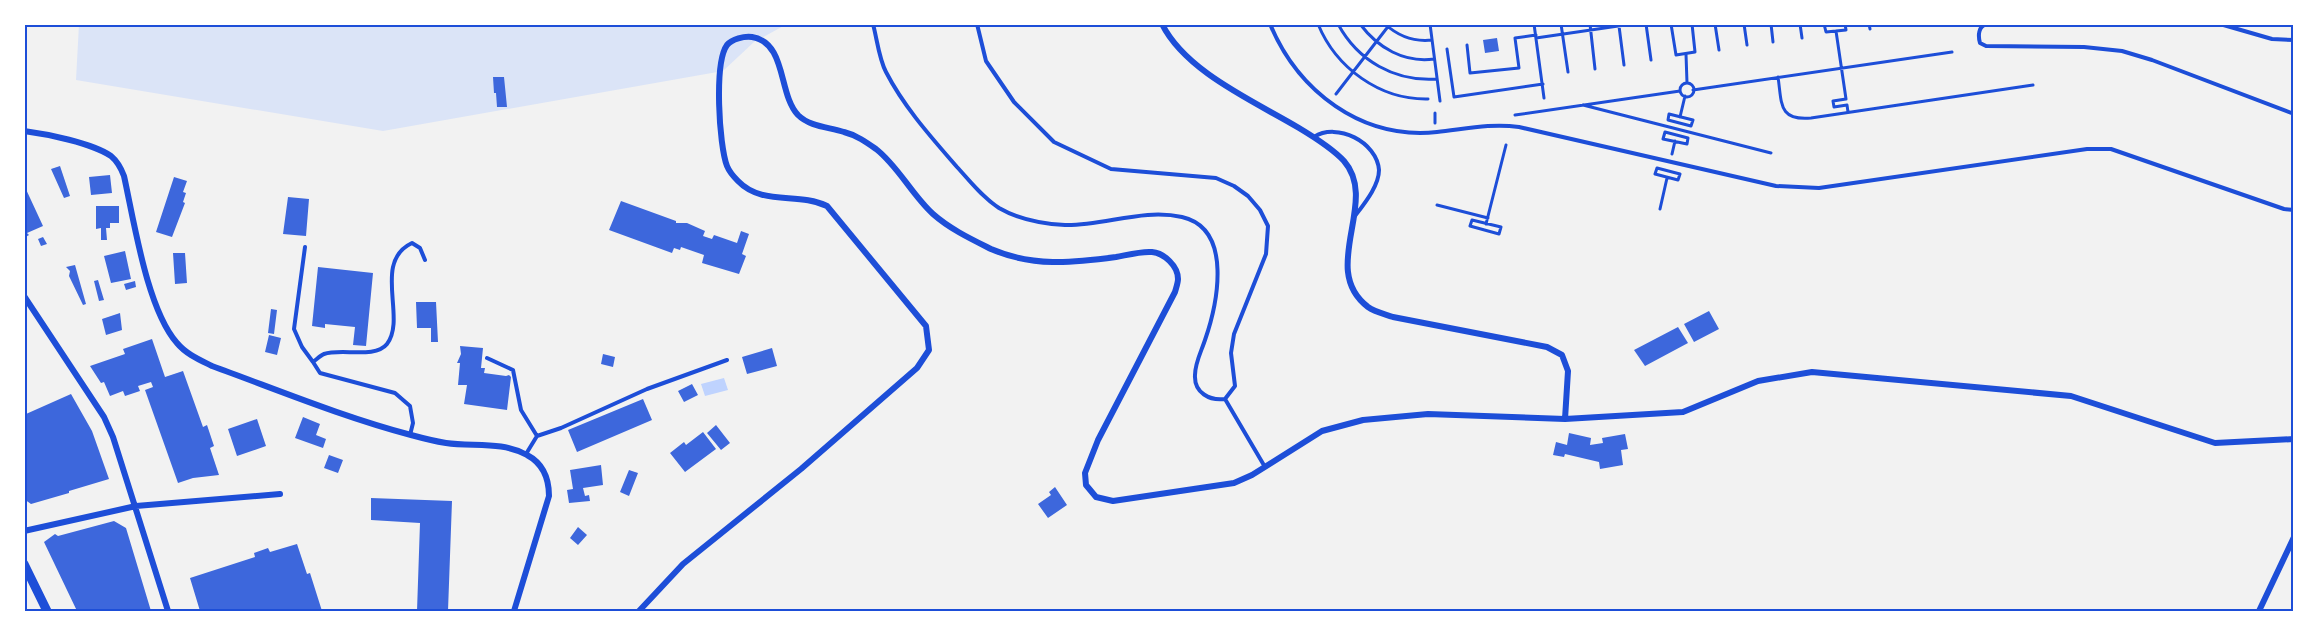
<svg xmlns="http://www.w3.org/2000/svg" width="2318" height="635" viewBox="0 0 2318 635" font-family="'Roboto Serif',serif">
  <style>
    .green { fill: #dbe4f7 }
    .water { fill: #bfd3fe }
    .building { fill: #3d67dc }
    .lines { fill: none; stroke-linecap: round; stroke-linejoin: round }
    .path { stroke: #1d4ed8; stroke-width: 3 }
    .service { stroke: #1d4ed8; stroke-width: 4 }
    .minor { stroke: #1d4ed8; stroke-width: 6 }
    .tertiary { stroke: #1d4ed8; stroke-width: 9 }
    .neatline { fill: none; stroke: #1d4ed8; stroke-width: 2 }
  </style>
  <rect width="100%" height="100%" fill="#f2f2f2"/>
  <path class="green" d="M79,24H787L754,42L723,71L383,131L76,80Z"/>
  <path class="water" d="M724,378L728,390L705,396L701,384Z"/>
  <path class="building" d="M1497,38L1499,51L1485,53L1483,40Z
    M493,77H504L507,107H497L496,93H494Z
    M60,166L70,196L64,198L51,169Z
    M110,175L112,193L91,195L89,177Z
    M174,177L187,181L183,192L186,193L183,202L185,203L172,237L156,232Z
    M24,185L43,226L27,233L29,235L24,238Z
    M288,197L309,199L306,236L283,234Z
    M621,201L676,221V223H687L705,231L703,236L712,239L714,235L737,243L741,231L749,234L742,254L746,256L739,274L702,263L704,255L681,247L680,250L674,248L672,253L609,230Z
    M96,206H119V223H110V228H106L107,240H101V228L96,229Z
    M43,237L47,244L41,246L38,239Z
    M125,251L131,279L111,283L104,256Z
    M173,253H185L187,283L175,284Z
    M75,265L86,304L83,305L69,276L70,271L66,267Z
    M318,267L373,273L366,346L353,345L355,327L325,324V328L312,326Z
    M98,280L104,300L99,301L94,281Z
    M135,281L136,287L126,290L124,284Z
    M416,302H436L438,342H431V328H417Z
    M271,309L277,310L274,334L268,333Z
    M1709,311L1719,329L1694,342L1684,324Z
    M120,313L122,330L106,335L102,319Z
    M1678,327L1688,343L1645,366L1634,350Z
    M269,335L281,338L277,355L265,352Z
    M152,339L165,377L183,371L203,427L207,425L214,446L210,448L219,475L193,478L178,483L145,390L153,387L151,382L138,386L140,391L125,396L123,391L110,396L104,382L101,383L90,366L125,354L123,349Z
    M460,346L483,348L481,368H485L484,373L506,376L509,375L511,377L507,410L464,404L467,385H458L460,363H457L461,354Z
    M772,348L777,366L747,374L742,357Z
    M603,354L615,357L613,367L601,364Z
    M692,384L698,395L684,402L678,391Z
    M71,394L92,431L109,479L69,491V493L31,504L24,499V410L26,414Z
    M643,399L652,420L577,452L568,430Z
    M303,417L320,424L316,435L326,439L323,448L295,438Z
    M257,419L266,446L237,456L228,429Z
    M716,425L730,443L721,450L707,433Z
    M703,432L716,449L685,472L670,453L684,442L686,445Z
    M1569,433L1591,438L1590,445L1603,443L1602,438L1625,434L1628,449L1621,450L1623,465L1600,469L1599,462L1565,454L1564,457L1553,455L1556,442L1567,445Z
    M329,455L343,460L338,473L324,468Z
    M601,465L603,485L583,488L585,496L589,495L590,501L569,503L567,490L573,489L570,470Z
    M629,470L638,473L629,496L620,492Z
    M1055,487L1067,505L1048,518L1038,504L1051,495L1049,492Z
    M371,498L452,501L448,611H417L420,523L371,520Z
    M114,521L126,528L151,611H77L44,542L55,534L58,536Z
    M578,527L587,535L578,545L570,538Z
    M297,544L307,574L310,573L322,611H200L190,578L255,557L254,553L268,548L270,552Z"/>
  <g class="lines">
    <path class="path" d="M1318,24C1336,68 1380,100 1428,99
      M1338,24C1358,61 1395,82 1437,79
      M1360,24C1378,48 1404,63 1434,59
      M1385,24C1398,36 1414,42 1432,40
      M1430,24L1440,101
      M1534,24L1544,98
      M1561,24L1568,72
      M1590,24L1595,69
      M1646,24L1651,60
      M1671,24L1676,55L1695,52L1692,24
      M1715,24L1719,50
      M1744,24L1747,45
      M1771,24L1773,42
      M1800,24L1802,38
      M1824,24L1826,32L1846,30L1845,24
      M1869,24L1870,29
      M1619,26L1624,65
      M1836,31L1846,99L1833,101L1834,107L1847,105L1848,112
      M1536,38L1632,24
      M1467,45L1470,73L1519,68L1515,38L1536,35
      M1447,49L1454,97L1543,84
      M1686,54L1687,83
      M1778,77C1782,103 1778,121 1811,118L2033,85
      M1680 90a7 7 0 1 1 14 0a7 7 0 1 1-14 0Z
      M1693,90L1952,52
      M1336,94L1390,24
      M1583,105L1771,153
      M1435,113V123
      M1669,114L1693,120L1691,126L1668,120Z
      M1515,115L1680,91
      M1680,117L1685,96
      M1665,132L1688,138L1687,144L1663,139Z
      M1672,154L1675,141
      M1657,168L1680,174L1678,180L1655,174Z
      M1437,205L1488,218
      M1660,209L1667,178
      M1472,220L1501,227L1499,234L1470,226Z
      M1486,224L1506,145"/>
    <path class="service" d="M873,24C877,39 879,59 886,72C904,107 931,137 957,167C970,181 982,197 999,208C1018,219 1043,224 1065,225C1104,226 1143,208 1182,217C1234,229 1217,305 1205,340C1201,352 1195,363 1195,375C1194,393 1210,401 1225,399L1235,386L1231,353L1234,334L1266,254L1268,226L1260,210L1248,196L1234,186L1216,178L1111,169L1054,142L1014,102L986,61L977,24
      M1270,24C1298,91 1361,140 1437,132C1465,129 1491,123 1519,127L1776,186L1819,188L2087,149H2111L2284,209L2294,210
      M1987,24C1978,26 1978,36 1980,43L1986,46L2084,47L2122,51L2152,60L2294,114
      M2220,24L2272,39L2294,40
      M1314,137C1337,122 1377,142 1379,170C1379,186 1364,204 1355,216
      M305,247L294,329L302,347L313,362
      M487,358L513,370L521,410L537,436L526,454
      M1225,399L1265,467
      M410,435L413,423L410,406L395,393L320,373L313,362C317,359 321,355 324,354C341,348 375,359 387,344C407,318 372,262 412,243L420,248L425,260
      M537,436L561,428L647,389L727,360"/>
    <path class="minor" d="M1162,24C1186,72 1254,101 1299,128C1314,137 1332,148 1344,161C1380,202 1318,269 1368,307C1375,312 1385,314 1393,317L1547,347L1562,355L1568,371L1565,419
      M24,131C47,134 92,143 111,156C117,161 121,168 124,176C134,221 147,309 177,343C186,354 200,360 212,366C278,390 343,417 411,435C422,438 434,441 446,443C473,447 502,441 527,455C544,464 549,479 549,496L514,611
      M24,296L104,417L113,437L168,611
      M24,531L136,506L280,494
      M639,611L683,564L801,469L917,368L929,350L926,326L827,206C798,192 762,206 738,181C734,177 729,171 727,166C719,145 714,63 727,45C732,39 744,36 752,37C787,43 778,94 798,115C810,127 829,127 844,132C856,135 866,142 876,149C898,166 912,195 933,214C950,229 971,239 991,249C1033,267 1072,263 1116,257C1127,255 1141,251 1152,252C1164,253 1178,266 1178,279C1178,283 1176,288 1175,292L1098,440L1085,473L1086,485L1096,497L1113,501L1234,483L1252,475L1322,431L1363,420L1428,414L1565,419L1683,412L1758,381L1812,372L2071,396L2215,443L2294,439
      M2259,611L2294,537"/>
    <path class="tertiary" d="M24,564L47,611"/>
  </g>
  <rect width="2318" height="635" fill="none" stroke="#ffffff" stroke-width="51"/>
  <rect x="26" y="26" width="2266" height="584" class="neatline"/>
</svg>
